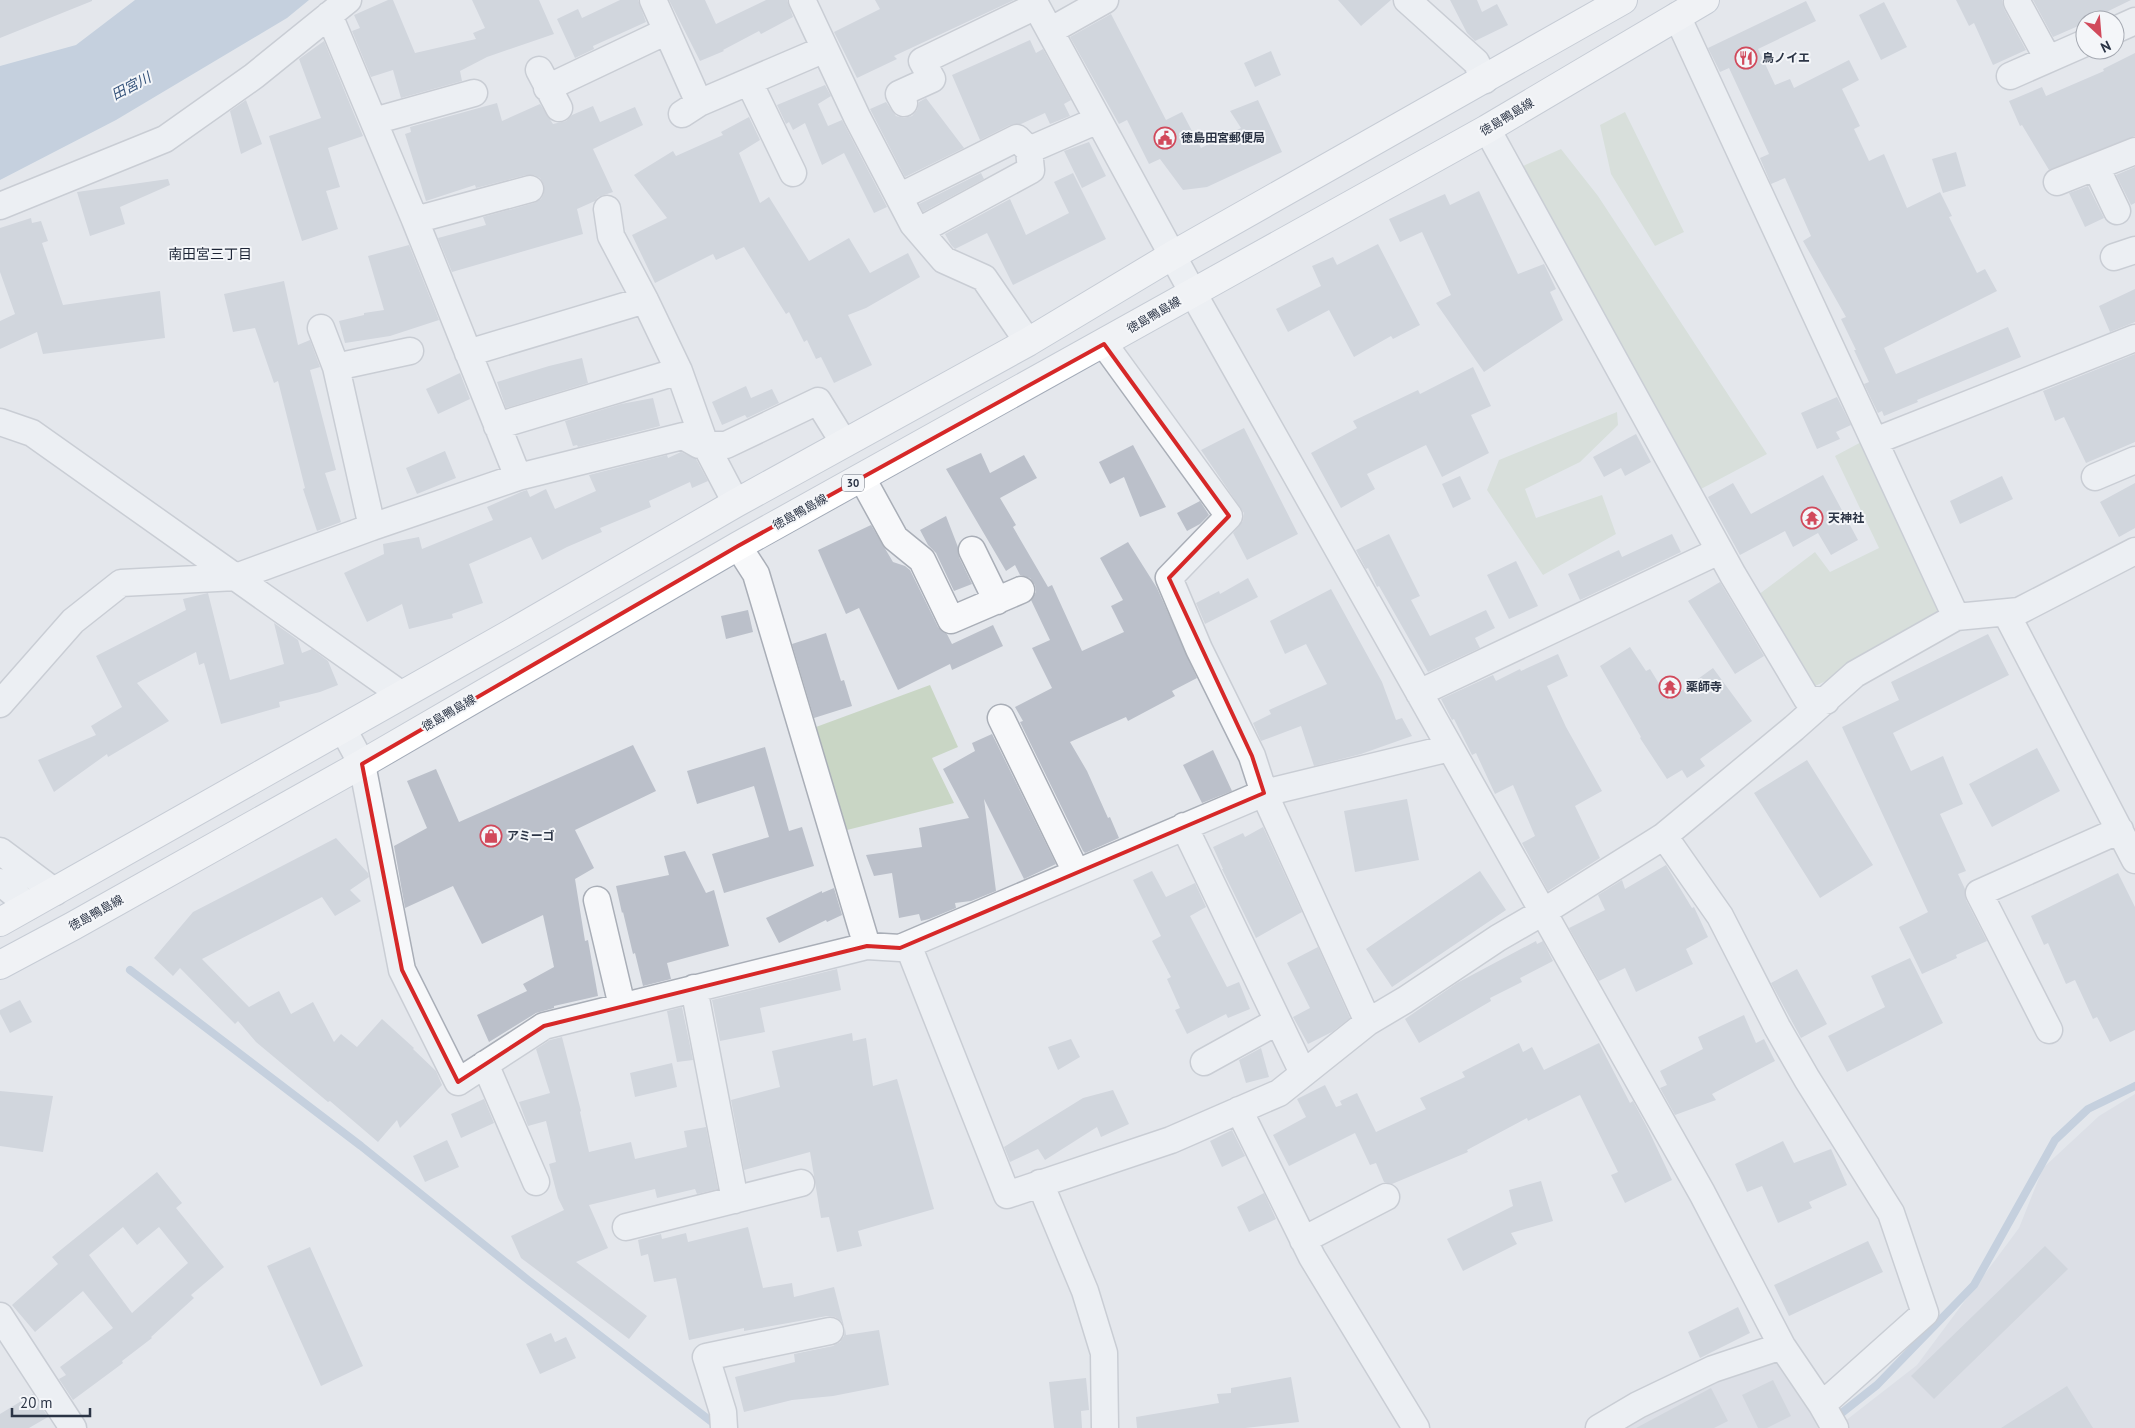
<svg xmlns="http://www.w3.org/2000/svg" width="2135" height="1428" viewBox="0 0 2135 1428" font-family="'PT Sans','Noto Sans JP',sans-serif">
  <style>
    .built { fill: #d2d6de }
    .green { fill: #c9d6c5 }
    .water { fill: #9fb4cc }
    .lines { fill: none; stroke-linecap: round; stroke-linejoin: round }
    .stream { stroke: #9fb4cc; stroke-width: 8 }
    .building { fill: #bbc0ca; fill-rule: evenodd }
    .street-casing { stroke: #a9aeb7; stroke-width: 29 }
    .primary-casing { stroke: #a3abb8; stroke-width: 30 }
    .street { stroke: #f7f8fa; stroke-width: 26 }
    .primary { stroke: #fff; stroke-width: 28 }
    .marked { fill: none; stroke: #d62828; stroke-width: 4; stroke-linejoin: round }
    .labels { text-anchor: middle; stroke-width: 4; stroke-linejoin: round; paint-order: stroke }
    .shield { fill: #f4f6f9; stroke: #676e7b; stroke-width: 1 }
    .shield-label { font-size: 11px; font-weight: bold; fill: #2b3445 }
    .poi-label { font-size: 12px; font-weight: bold; fill: #2b3445; stroke: #f4f6f9; text-anchor: start }
    .street-label { font-size: 12px; fill: #2b3445; stroke: #f4f6f9 }
    .water-label { font-size: 14px; font-style: italic; fill: #34527a; stroke: #f4f6f9 }
    .neighbourhood-label { font-size: 14px; fill: #1d2536; stroke: #f4f6f9 }
  </style>
  <rect width="100%" height="100%" fill="#e4e7ec"/>
  <path class="built" d="M2135,1094V1428H1836L1917,1365L2019,1228L2043,1168L2099,1116Z
    M1776,1349L1824,1428H1614Z"/>
  <path class="green" d="M1625,112L1684,232L1655,246L1611,174L1600,125Z
    M1561,149L1598,196L1767,454L1701,489L1523,166Z
    M1617,412L1618,425L1580,462L1525,489L1536,518L1602,495L1616,534L1543,575L1487,490L1499,460Z
    M1867,439L1944,618L1846,672L1815,686L1758,595L1815,552L1830,572L1879,548L1835,456Z
    M930,685L958,747L932,758L954,803L847,830L816,727Z"/>
  <path class="water" d="M135,0H309L287,18L116,120L0,180V66L76,45Z"/>
  <g class="lines">
    <path class="stream" d="M130,970L361,1146L528,1280L717,1426
      M1834,1419L1877,1385L1974,1285L2055,1140L2088,1109L2135,1086"/>
  </g>
  <path class="building" d="M0,0H92V1L0,38Z
    M388,0H393L415,53L476,39L473,33L485,28L472,0H539L554,34L487,57L460,71L462,81L401,98L393,70L371,77L352,31L360,28L354,15Z
    M620,0H638L646,22L593,46L594,49L575,58L557,19L578,9L582,18Z
    M669,0H705L716,24L766,0H787L793,17L761,34L759,31L723,50L724,51L700,61Z
    M875,0H1014L894,56L897,59L857,78L834,32L880,9Z
    M1338,0H1391L1361,26Z
    M1450,0H1477L1482,12L1497,4L1508,25L1475,41L1467,33Z
    M1956,0H2002L2004,9L2026,50L1993,65L1974,23L1969,26Z
    M2033,0H2131L2090,20H2085V23L2053,37Z
    M1806,1L1816,21L1758,49L1775,85L1790,79L1794,88L1849,60L1859,80L1842,89L1860,126L1854,129L1869,161L1884,154L1907,208L1940,192L1952,216L1949,217L1977,273L1985,269L1997,291L1884,348L1896,374L2008,327L2021,357L1917,400L1918,402L1884,416L1882,411L1878,413L1864,384L1869,382L1854,350H1856L1841,319L1846,317L1803,241L1811,236L1785,178L1771,184L1760,158L1769,154L1729,68L1720,72L1708,48Z
    M1884,2L1907,47L1881,60L1859,15Z
    M1111,14L1166,120L1182,112L1201,148L1241,128L1230,111L1258,100L1282,152L1207,187L1183,190L1160,159L1149,164L1127,120L1119,124L1070,37Z
    M1030,40L1036,53L1043,49L1071,100L1064,104L1070,116L1050,124L1045,113L1021,124L1010,125L980,140L952,75Z
    M324,41L363,136L328,148L340,187L326,191L338,229L302,241L269,136L321,118L299,59Z
    M1271,51L1281,75L1255,87L1244,63Z
    M2135,53V136L2049,170L2022,125L2020,126L2009,101L2042,87L2046,96L2104,71L2103,69Z
    M825,85L831,96L818,104L828,126L842,120L887,207L874,213L844,153L822,165L805,123L793,130L789,122L786,124L777,105Z
    M926,98L964,148L905,177L870,109L886,102L896,116L904,118L912,116L917,110L919,102Z
    M246,100L262,144L241,154L230,111Z
    M497,103L502,121L540,104L553,124L566,121L572,115L593,106L600,122L635,107L643,125L593,149L613,192L598,197L595,201L577,209L583,234L452,272L438,238L486,225L483,217L534,203L541,199L544,193V185L540,178L534,175H526L476,188L475,185L426,201L405,134L411,132L410,127Z
    M749,117L760,140L739,153L760,203L769,197L809,261L849,238L870,273L908,253L920,277L866,308L848,315L872,365L834,383L821,357L816,359L807,340L804,342L789,312L786,314L744,247L716,260L713,254L655,283L632,235L667,218L634,175L673,151L676,156L723,135L721,132Z
    M1089,142L1106,176L1082,188L1064,151Z
    M1956,152L1966,186L1943,193L1932,159Z
    M2135,167V203L2131,205L2116,175Z
    M981,173L984,179L923,212L919,204Z
    M1073,173L1106,239L1013,285L987,233L955,249L951,245L945,234L1010,199L1026,235L1069,213L1054,182Z
    M168,179L170,185L120,207L125,224L90,236L77,192Z
    M2088,186L2104,218L2085,227L2069,193Z
    M1479,191L1518,274L1544,264L1556,289L1550,292L1563,320L1484,372L1436,303L1451,295L1422,232L1400,242L1389,219L1445,194L1450,205Z
    M31,218L32,223L41,221L48,241L42,243L63,305L160,291L165,338L43,354L37,332L0,349V321L15,314L0,272V228Z
    M1378,244L1420,325L1393,339L1391,336L1354,357L1329,310L1288,332L1276,309L1321,286L1312,266L1333,257L1337,265Z
    M409,245L439,320L390,336L345,343L339,321L364,315V313L384,310L368,256Z
    M284,281L298,345L310,340L320,367L310,370L336,470L325,473L341,522L317,531L303,489L305,488L278,381L274,383L255,328L233,332L224,294Z
    M2135,289V322L2110,332L2099,306Z
    M2135,354V442L2086,463L2064,417L2055,421L2043,391Z
    M582,358L588,383L506,408L497,382L549,366Z
    M1473,367L1491,406L1471,415L1489,453L1442,477L1426,445L1367,474L1375,489L1341,508L1311,453L1357,428L1353,421L1418,390L1420,394Z
    M460,373L470,399L438,414L426,389Z
    M746,386L751,398L772,389L779,403L747,418L745,415L722,425L712,402Z
    M1837,397L1851,425L1836,432L1840,439L1817,449L1801,413Z
    M653,398L660,426L578,447L577,445L573,446L565,421L621,404Z
    M1244,428L1298,534L1247,560L1233,533L1243,521L1244,513L1201,450Z
    M1636,434L1651,462L1625,476L1621,468L1604,477L1593,457Z
    M1133,445L1166,507L1140,517L1124,477L1110,484L1099,462Z
    M445,451L456,478L417,494L406,468Z
    M681,452L696,459L708,481L692,488L690,482L649,501L651,507L600,528L602,532L567,547L542,560L531,537L469,564L483,603L452,614L453,618L409,629L402,604L367,622L344,573L384,554L383,544L419,537L422,549L493,520L487,507L521,492L527,490L530,497L546,489L555,509L596,491L589,475L667,455L668,458Z
    M981,453L990,473L1024,455L1037,478L1000,498L1016,525L1013,527L1048,587L1052,585L1082,651L1124,632L1111,606L1123,600L1100,558L1128,542L1157,588L1197,678L1172,691L1175,696L1128,721L1126,717L1070,742L1087,771L1108,818L1110,817L1119,838L1085,853L1083,851L1020,722L1023,721L1015,707L1052,688L1032,648L1050,640L1031,600L1036,592L1035,585L1030,578L1020,575L1015,565L1006,571L946,469Z
    M1823,475L1858,540L1831,555L1818,533L1793,547L1785,531L1740,555L1708,497L1733,483L1751,514Z
    M1460,476L1471,499L1453,508L1442,484Z
    M2002,476L2013,499L1960,524L1950,501Z
    M2135,483V528L2119,537L2100,502Z
    M1200,501L1209,515L1200,524L1187,531L1177,513Z
    M946,516L958,547L959,557L972,584L954,591L936,553L928,545L920,530Z
    M871,525L893,562L905,566L910,570L938,627L947,634L952,644L993,625L1003,646L952,670L950,664L898,690L859,608L846,614L818,550Z
    M1389,534L1420,596L1411,600L1430,636L1486,610L1495,628L1475,638L1480,648L1428,672L1379,586L1377,587L1368,568L1366,569L1356,550Z
    M1672,534L1681,552L1580,600L1568,574L1619,550L1622,557Z
    M1516,561L1538,606L1509,619L1487,575Z
    M1248,578L1258,597L1205,624L1196,603L1219,591L1220,594Z
    M1720,582L1764,656L1735,674L1688,601Z
    M1331,589L1382,682L1396,720L1402,718L1412,736L1361,754L1314,766L1301,726L1261,741L1253,723L1271,714L1269,710L1327,684L1306,644L1285,654L1270,621Z
    M208,593L230,680L284,664L274,623L298,640L302,653L312,649L328,661L338,685L320,692L279,702L280,707L221,724L204,663L199,665L196,652L137,683L169,721L108,757L107,754L54,792L38,760L96,735L91,726L122,707L96,656L186,610L183,599Z
    M748,610L753,632L726,639L721,616Z
    M826,633L841,681L844,680L852,706L814,718L792,644Z
    M1988,634L2009,675L1893,733L1911,771L1943,756L1963,804L1940,814L1966,871L1958,874L1965,889L1966,900L1987,941L1956,955L1957,958L1922,974L1899,927L1928,912L1842,727L1899,700L1891,682Z
    M1630,647L1646,671L1650,669L1669,700L1713,668L1752,721L1700,759L1705,766L1687,778L1682,770L1667,779L1640,738L1641,737L1600,666Z
    M1558,654L1568,676L1547,686L1566,727L1602,791L1575,806L1600,858L1548,891L1522,843L1535,836L1513,785L1495,794L1476,753L1472,755L1454,719L1452,720L1441,699L1493,675L1496,681L1520,669L1521,671Z
    M992,734L1056,864L1024,879L984,799L996,891L971,901L955,903L956,908L929,919L921,921L919,914L899,918L892,873L874,876L866,855L922,847L919,828L969,818L943,769L975,751L972,743Z
    M633,745L656,791L575,830L594,868L575,879L585,941L588,940L598,996L554,1006V1008L536,1013L489,1042L477,1015L527,991L523,984L554,967L543,915L482,944L453,886L405,908L394,846L427,828L407,781L436,769L459,822Z
    M765,747L789,831L802,827L814,866L724,893L712,854L769,837L754,786L697,804L687,771Z
    M2037,748L2060,791L1992,827L1969,784Z
    M1213,750L1232,791L1202,803L1183,765Z
    M1807,760L1873,865L1820,898L1754,793Z
    M1407,799L1419,860L1355,872L1344,811Z
    M1263,827L1302,912L1256,938L1222,869H1223L1213,847L1243,833L1245,837Z
    M336,838L368,873L369,877L350,890L361,901L335,916L322,897L202,959L249,1007L279,991L291,1014L313,1002L334,1042L341,1034L357,1047L382,1019L414,1048L413,1049L436,1071L442,1085L400,1128L397,1120L378,1142L330,1101L328,1102L256,1042L238,1021L235,1024L180,968L173,976L154,958L193,912Z
    M685,851L706,893L714,890L729,946L667,963L671,979L643,986L635,953L633,954L623,912L622,913L616,886L669,875L664,856Z
    M1666,865L1692,908L1694,907L1708,937L1686,949L1693,964L1636,992L1625,968L1599,981L1569,928L1605,910L1598,895L1622,880L1625,889Z
    M1152,871L1166,897L1195,883L1206,907L1190,916L1227,987L1239,982L1250,1009L1228,1018L1226,1014L1187,1034L1175,1010L1180,1008L1167,979L1171,977L1152,941L1161,936L1133,880Z
    M1480,871L1506,910L1392,987L1366,949Z
    M2118,873L2135,907V1030L2110,1042L2097,1017L2093,1019L2075,980L2066,984L2048,943L2044,945L2031,916Z
    M834,888L842,915L827,922L826,920L779,943L766,918L822,891V893Z
    M1536,941L1537,944L1543,941L1553,961L1520,978L1522,982L1490,998L1491,1001L1419,1043L1405,1019L1457,983Z
    M1318,947L1350,1018L1332,1032L1308,1044L1293,1017L1310,1008L1287,963Z
    M1910,958L1943,1023L1847,1072L1828,1036L1885,1007L1871,976Z
    M837,969L841,990L760,1008L765,1032L720,1041L712,1000Z
    M1797,969L1827,1024L1801,1038L1771,983Z
    M20,1000L32,1022L10,1033L0,1014V1010Z
    M682,1007L693,1060L677,1062L667,1011Z
    M1744,1015L1756,1043L1764,1039L1775,1061L1712,1094L1716,1100L1675,1115L1660,1088L1667,1085L1660,1071L1703,1049L1698,1037Z
    M852,1033L853,1041L866,1038L873,1086L897,1079L934,1209L858,1231L862,1246L837,1252L829,1217L821,1218L810,1152L744,1170L731,1100L780,1087L772,1051Z
    M562,1037L581,1111L580,1112L589,1152L631,1142L635,1159L687,1147L684,1131L706,1127L718,1189L697,1194L695,1189L657,1198L655,1189L589,1205L608,1248L576,1262L647,1316L629,1339L521,1258L511,1236L564,1210L558,1198L549,1164L556,1162L546,1121L528,1126L519,1102L550,1093L536,1049L550,1040Z
    M1071,1039L1080,1057L1058,1070L1048,1047Z
    M1519,1043L1523,1052L1532,1047L1544,1070L1599,1043L1630,1103L1633,1101L1648,1129L1672,1180L1625,1203L1611,1175L1618,1172L1580,1095L1528,1121L1527,1118L1467,1150L1468,1152L1392,1184L1384,1182L1376,1163L1370,1165L1355,1133L1289,1166L1273,1135L1306,1117L1297,1099L1325,1085L1336,1107L1342,1105L1340,1101L1357,1093L1376,1132L1426,1109L1420,1098L1465,1077L1462,1072Z
    M1261,1048L1269,1077L1246,1083L1239,1060Z
    M672,1063L677,1087L635,1097L630,1073Z
    M1113,1090L1129,1124L1101,1137L1097,1127L1045,1160L1038,1149L1010,1162L1004,1147L1083,1098Z
    M0,1091L53,1096L43,1152L0,1146Z
    M484,1099L494,1123L461,1138L451,1114Z
    M1232,1130L1245,1156L1222,1167L1210,1141Z
    M447,1140L459,1167L425,1182L413,1156Z
    M1783,1141L1794,1163L1831,1149L1847,1185L1809,1202L1812,1208L1778,1223L1762,1186L1747,1192L1735,1164Z
    M157,1172L182,1203L176,1208L224,1267L191,1295L194,1298L151,1337L152,1338L122,1361L123,1363L73,1400L59,1379L66,1375L60,1367L113,1328L83,1291L35,1332L12,1305L58,1264L52,1257ZM123,1227L137,1245L159,1227L188,1263L132,1313L89,1255Z
    M1541,1181L1553,1221L1511,1233L1517,1244L1463,1271L1447,1239L1513,1206L1509,1190Z
    M1264,1193L1276,1219L1249,1232L1237,1207Z
    M748,1227L763,1288L792,1283L794,1297L834,1287L844,1326L841,1321L835,1317L827,1316L744,1331V1328L689,1340L676,1278L654,1282L648,1254L641,1256L638,1240L661,1234L662,1239L686,1233L688,1242Z
    M1868,1241L1883,1272L1789,1316L1774,1285Z
    M2045,1246L2068,1269L1934,1399L1911,1376Z
    M310,1247L363,1366L321,1386L267,1266Z
    M1738,1307L1750,1333L1700,1358L1688,1332Z
    M845,1329L846,1335L879,1330L889,1385L833,1396L792,1400L744,1412L735,1377L795,1362L794,1354L833,1346L840,1342L844,1336Z
    M551,1333L555,1342L566,1337L576,1358L540,1374L526,1344Z
    M1291,1377L1299,1422L1245,1428H1137L1136,1417L1219,1403L1217,1394L1231,1393V1388Z
    M1086,1378L1089,1410L1081,1411L1082,1428H1054L1049,1382Z
    M1773,1380L1791,1416L1767,1428H1758L1742,1395Z
    M2067,1386L2093,1428H2001Z
    M1711,1388L1728,1421L1714,1428H1636Z
    M33,1394L48,1417L29,1428H0V1414Z"/>
  <g class="lines">
    <g class="street-casing">
      <path id="street" d="M653,0L699,103
        M802,0L857,117L913,224L944,260L984,278L1028,342
        M1033,0L1193,293L1702,1193L1782,1346L1822,1405L1835,1428
        M1407,0L1476,62L1485,80
        M2017,2L2048,59
        M329,15L415,220
        M1677,16L1956,617
        M2115,30L2135,21
        M1050,31L1105,0
        M539,70L559,108
        M2010,76L2085,43
        M749,82L793,173
        M547,88L667,31
        M904,103L899,94L932,79L922,61L1036,6
        M682,114L699,103L825,49
        M374,121L474,93
        M1487,129L1733,575L1807,699L1826,701
        M2096,167L2117,211
        M2057,182L2135,151
        M899,197L1017,138L1029,150L1098,120
        M0,206L165,139L254,76L348,0
        M607,209L611,236L645,300L679,371L705,444L736,503
        M919,231L1031,170L1029,150
        M2114,257L2135,250
        M321,328L336,367
        M1104,344L1229,516L1169,578L1199,649L1252,756L1264,793L1368,1022
        M410,351L336,367L372,527L518,477L683,436L699,445H726L818,401L844,443
        M468,353L645,300
        M0,422L32,433L402,695
        M497,426L679,371
        M1875,441L2135,338
        M518,477L415,220L530,189
        M2095,477L2135,460
        M862,478L895,538L922,560L951,620L1021,590
        M738,546L756,574L867,946
        M972,550L997,601
        M2006,613L2135,860
        M1419,693L1719,551
        M0,704L73,621L121,583L236,577L372,527
        M1001,718L1076,872
        M343,729L362,764L402,970L458,1082L544,1026L867,946L900,948L1264,793L1450,748
        M1184,826L1303,1073
        M1664,836L1720,916L1777,1027L1807,1079L1891,1213L1925,1313L1822,1405
        M0,851L55,892
        M0,882L29,906
        M597,900L622,1006
        M908,945L1007,1195L1171,1140L1279,1093L1368,1022L1405,1000L1498,938L1543,912L1664,836L1794,728L1855,674L1956,617L2019,611L2135,551
        M694,988L735,1200
        M2049,1030L1979,893L2120,830
        M1204,1062L1278,1021
        M485,1064L536,1182
        M1239,1110L1312,1257L1416,1428
        M1040,1183L1085,1291L1104,1353L1105,1428
        M626,1227L801,1183
        M1303,1240L1386,1197
        M0,1316L73,1428
        M724,1428L723,1412L706,1357L830,1331
        M1599,1428L1638,1405L1713,1369L1782,1346"/>
    </g>
    <g class="primary-casing">
      <path id="primary" d="M0,922L510,634L736,503L1028,342L1173,255L1623,0
        M0,965L73,926L362,764L738,546L1487,129L1705,0"/>
    </g>
    <use href="#street" class="street"/>
    <use href="#primary" class="primary"/>
  </g>
  <path d="M0 0H2135V1428H0ZM1104,344L1229,516L1169,578L1252,756L1264,793L900,948L867,946L544,1026L458,1082L402,970L362,764L738,546Z" fill="#e4e7ec" fill-opacity=".55" fill-rule="evenodd"/>
  <path class="marked" d="M1104,344L1229,516L1169,578L1252,756L1264,793L900,948L867,946L544,1026L458,1082L402,970L362,764L738,546Z"/>
  <defs>
    <g id="restaurant-ring" transform="scale(1.125)"><circle r="9.5" fill="#f4f6f9" stroke="#d1495b" stroke-width="1.5"/><path d="M-5-6h1v4h1v-4h1v4h1v-4h1v5L-1.5 .5V6h-2V.5L-5-1ZM5-6V6H3V1.5H1.5Q1.5-4 5-6Z" fill="#d1495b"/></g>
    <g id="civic-ring" transform="scale(1.125)"><circle r="9.5" fill="#f4f6f9" stroke="#d1495b" stroke-width="1.5"/><path d="M-.6-6.5H3V-4.5H.6V-3L4-1V1h2V6H-6V1h2V-1L-.6-3ZM-1.2 2.5V6h2.4V2.5Z" fill="#d1495b"/></g>
    <g id="temple-ring" transform="scale(1.125)"><circle r="9.5" fill="#f4f6f9" stroke="#d1495b" stroke-width="1.5"/><path d="M0-6L5-2H3V0L6.5 2.5H4V6H1.5V3h-3V6H-4V2.5H-6.5L-3 0V-2H-5Z" fill="#d1495b"/></g>
    <g id="shop-ring" transform="scale(1.125)"><circle r="9.5" fill="#f4f6f9" stroke="#d1495b" stroke-width="1.5"/><path d="M-5-2.5h2.3a2.7 3.5 0 0 1 5.4 0H5L5.5 6h-11ZM-1.5-2.5h3a1.5 2.3 0 0 0-3 0Z" fill="#d1495b"/></g>
  </defs>
  <g fill-rule="evenodd">
    <use href="#restaurant-ring" x="1746" y="58"/>
    <use href="#civic-ring" x="1165" y="138"/>
    <use href="#temple-ring" x="1812" y="518"/>
    <use href="#temple-ring" x="1670" y="687"/>
    <use href="#shop-ring" x="491" y="836"/>
  </g>
  <g class="labels">
    <rect class="shield" x="842" y="474.5" width="22" height="17" rx="4"/>
    <g class="shield-label">
      <text x="853" y="487">30</text>
    </g>
    <g class="poi-label">
      <text x="1762" y="62">鳥ノイエ</text>
      <text x="1181" y="142">徳島田宮郵便局</text>
      <text x="1828" y="522">天神社</text>
      <text x="1686" y="691">薬師寺</text>
      <text x="507" y="840">アミーゴ</text>
    </g>
    <g class="street-label">
      <text transform="translate(1507 117) rotate(-31)" y="4">徳島鴨島線</text>
      <text transform="translate(1154 315) rotate(-30)" y="4">徳島鴨島線</text>
      <text transform="translate(800 512) rotate(-29)" y="4">徳島鴨島線</text>
      <text transform="translate(449 713) rotate(-30)" y="4">徳島鴨島線</text>
      <text transform="translate(96 913) rotate(-29)" y="4">徳島鴨島線</text>
    </g>
    <g class="water-label">
      <text transform="translate(131 86) rotate(-28)" y="5">田宮川</text>
    </g>
    <g class="neighbourhood-label">
      <text x="210" y="259">南田宮三丁目</text>
    </g>
  </g>
  <g transform="translate(2100 35) rotate(154)"><circle r="24" fill="#f4f6f9" stroke="#a4a8b1"/>
  <path d="M0-4L9 19L0 12L-9 19Z" fill="#d1495b"/>
  <text y="-8" font-size="14" font-weight="bold" text-anchor="middle" fill="#2b3445">N</text>
  </g>
  <path d="M12 1408v8h78v-8" fill="none" stroke="#2b3445" stroke-width="2.5"/>
  <text x="20" y="1408" font-size="15" fill="#2b3445" stroke="#f4f6f9" stroke-width="4" paint-order="stroke">20 m</text>
</svg>
